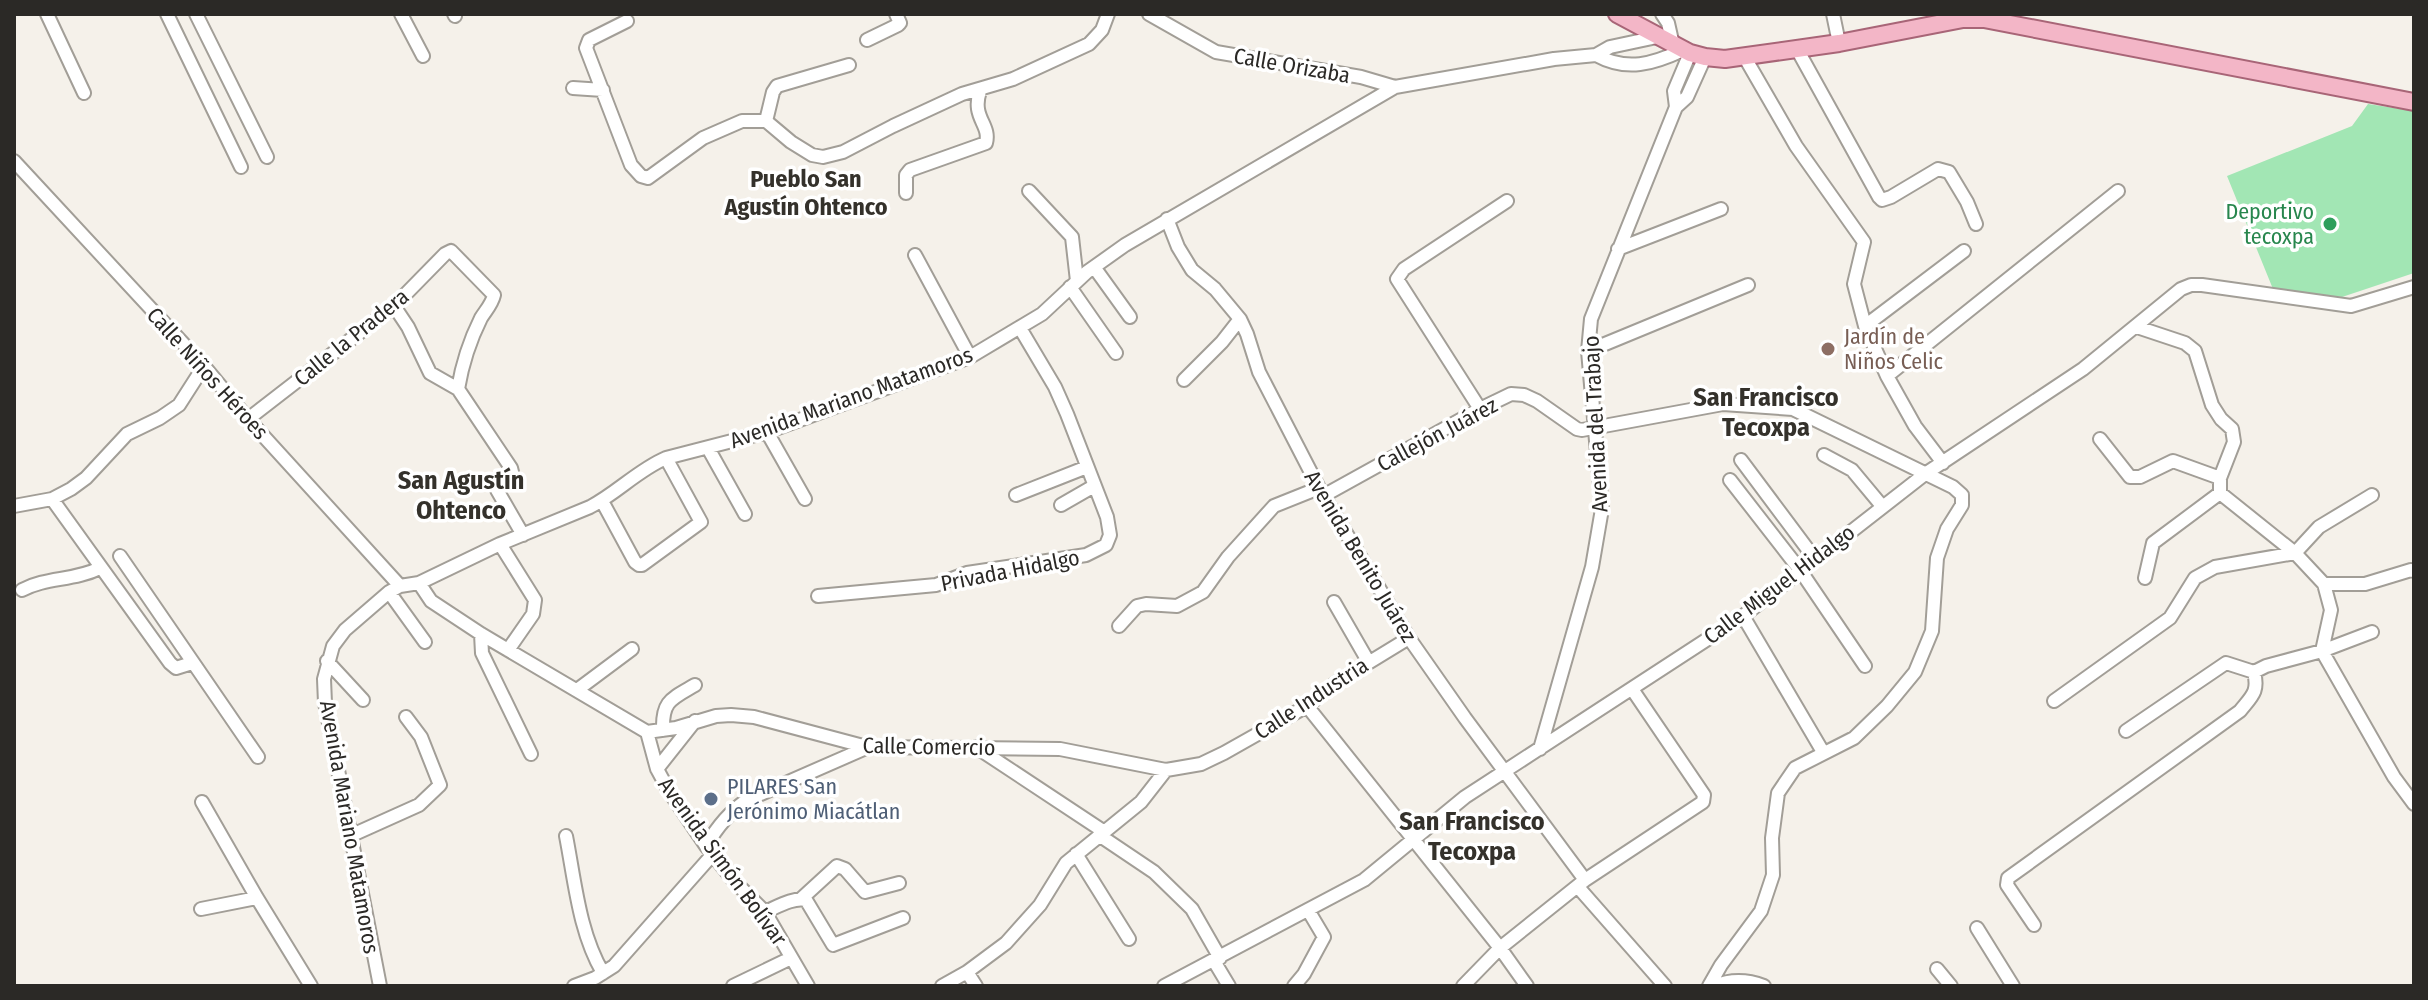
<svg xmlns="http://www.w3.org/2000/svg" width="2428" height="1000" viewBox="0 0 2428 1000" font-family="'Fira Sans Condensed',sans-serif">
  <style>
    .green { fill: #a2e6b4 }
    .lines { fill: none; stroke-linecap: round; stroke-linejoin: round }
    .minor-casing { stroke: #a29e97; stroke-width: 16 }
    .major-casing { stroke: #a86577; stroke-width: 20 }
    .minor { stroke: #fff; stroke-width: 12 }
    .major { stroke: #f3b6c7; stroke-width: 16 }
    .leisure-dot { fill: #2e9e5b; stroke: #fff; stroke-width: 3 }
    .education-dot { fill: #8d6e63; stroke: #fff; stroke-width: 3 }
    .service-dot { fill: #5c6f8a; stroke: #fff; stroke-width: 3 }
    .labels { text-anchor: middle; stroke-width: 7; stroke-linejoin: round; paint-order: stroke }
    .street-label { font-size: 22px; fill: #2b2926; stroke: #fff }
    .leisure-label { font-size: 22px; fill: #27864d; stroke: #fff; text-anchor: end }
    .education-label { font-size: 22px; fill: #785e54; stroke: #fff; text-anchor: start }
    .service-label { font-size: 22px; fill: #4e5e75; stroke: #fff; text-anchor: start }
    .neighbourhood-label { font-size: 24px; font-weight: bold; fill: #34312b; stroke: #fff }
    .quarter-label { font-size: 26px; font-weight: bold; fill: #34312b; stroke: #fff }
  </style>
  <rect width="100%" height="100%" fill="#f5f1ea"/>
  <path class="green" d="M2368,104L2414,111V273L2342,297L2273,289L2227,176L2352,126Z"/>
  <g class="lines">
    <g class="minor-casing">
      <path id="minor" d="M47,14L84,93
        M167,14L241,167
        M196,14L267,157
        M401,14L423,56
        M454,14L455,16
        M1149,14L1216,52L1361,77L1395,87
        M1662,14L1668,23L1673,45
        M1833,14L1839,43
        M627,21L589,40L586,48L631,165L641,176L648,178L703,138L742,121H766L791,142L812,155L823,157L843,152L893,126L962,94L1013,79L1089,44L1102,30L1108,14
        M867,40L898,25L900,23L896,14
        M1797,49L1879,197L1882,200L1891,197L1938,169L1949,172L1967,202L1976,224
        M1596,55C1627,72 1653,64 1683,50
        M1744,56L1796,146L1864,242L1854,284L1865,326L1887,376L1915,426L1943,463
        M573,88L603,90
        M1676,107L1674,91L1690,53
        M766,121L773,92L777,86L849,65
        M14,161L204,366L248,419L400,586
        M1029,191L1072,237L1077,281
        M906,193V175L910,170L986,143C991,124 971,118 980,91
        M1167,219L1178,247L1192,270L1215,289L1240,319L1247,334L1259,372L1319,488L1409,638L1465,718L1585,880
        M1618,249L1721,209
        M915,255L970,357
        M1094,267L1130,317
        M1070,287L1116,353
        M1865,326L1964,251
        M2137,327L2185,343L2195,351L2212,405L2221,419L2232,429L2234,442L2220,478V493L2295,553L2324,584L2331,610L2322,651L2394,777L2414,804
        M1588,351L1748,285
        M1887,376L2118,191
        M1184,380L1222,342L1240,319
        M458,389L511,468L512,472L509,477L497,485V490L523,535
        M1480,409L1397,279L1404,269L1507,201
        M248,419L394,306L445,254L451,251L494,295C492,304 486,310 481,318C470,340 462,365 458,389L430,373L408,327L394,306
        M767,432L805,499
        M2100,439L2130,477H2140L2173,461L2220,478
        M708,448L745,514
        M1824,455L1852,470L1882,506
        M1741,460L1815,559
        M1730,480L1800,570L1865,666
        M1016,495L1087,467
        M1323,496L1480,409L1511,394L1524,395L1537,401L1577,429L1582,430L1723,404L1793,409L1953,487L1962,495V505L1947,529L1937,558L1932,631L1915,672L1887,706L1854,738L1795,768L1778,793L1772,838L1773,875L1761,911L1721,965L1709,986
        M52,499L170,663L176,668L192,663
        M602,501L635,562L639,565H642L701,522L666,458
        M1061,505L1094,486
        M14,506L52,499L71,489L86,478L127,434L160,418L179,405L204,366
        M500,544L535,600L533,614L508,650
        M120,556L258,757
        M2145,578L2153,543L2220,493
        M419,583L431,601L481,634L647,732
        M2324,584H2365L2411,570L2414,571
        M22,590C46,577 74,581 100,568
        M389,592L425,642
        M818,596L936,585L967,573L1086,555L1106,545L1110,535L1107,517L1067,414L1055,387L1020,328
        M1334,602L1368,661
        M1743,616L1823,752
        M1119,626L1137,606L1146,604L1177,606L1203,592L1228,557L1274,506L1319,488
        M481,634L482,653L531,754
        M327,661L363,700
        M577,690L632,649
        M2054,701L2170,618L2195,578L2215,567L2295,553L2319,527L2372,495
        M1307,706L1500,948L1527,986
        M663,730C662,701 671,699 695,685
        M2126,731L2226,663L2254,672
        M647,732L676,728L716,716L731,715L754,717L867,747L1060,749L1166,770L1201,764L1224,753L1307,706L1337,682L1409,638
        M647,732L657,769L669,791L706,846L734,881L765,912L808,986
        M976,747L1103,831
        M1540,749L1592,567L1602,509L1588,351L1591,319L1676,107L1687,97L1705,57
        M657,769L695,721
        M202,802L257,898L311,986
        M1099,835L1154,872L1192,909L1220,958
        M350,836L419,805L440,785L421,737L406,717
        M566,836C575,882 579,932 603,973
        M706,846C717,827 729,812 747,800L866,748
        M1076,854L1129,939
        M1578,887L1665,986
        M801,899L837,866L845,869L865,892L899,883
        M201,909L257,898
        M765,912C777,907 793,897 806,900L833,945L903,918
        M2034,925L2007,885L2008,878L2240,711C2252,696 2259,692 2254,672L2266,666L2322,651L2372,632
        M1977,928L2013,986
        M1214,961L1229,986
        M1937,969L1951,986
        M967,972L976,986
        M380,986L325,703L324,679L333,646L345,630L389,592L400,586L419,583L500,544L590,507C617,493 638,470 666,458L767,432L970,357L1042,314L1087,272L1125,245L1395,87L1554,59L1596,55L1610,47L1657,37
        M574,986L595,978L614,966L713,854
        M733,986L791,958
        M942,986L967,972L1006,943L1040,905L1066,863L1141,802L1166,770
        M1164,986L1364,880L1465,797L1743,616L1925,474L2083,369L2181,289L2191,285H2202L2351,306L2414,287
        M1294,986L1304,974L1324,937L1308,910
        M1463,986L1500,948L1585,880L1703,802L1704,795L1632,689
        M1715,986C1731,979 1748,980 1764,986"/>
    </g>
    <g class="major-casing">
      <path id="major" d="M1617,14L1690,53L1705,57L1725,59L1839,43L1963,19H1984L2414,102"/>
    </g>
    <use href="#minor" class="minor"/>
    <use href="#major" class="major"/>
  </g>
  <circle class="leisure-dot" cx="2330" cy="224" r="8"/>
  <circle class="education-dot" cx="1828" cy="349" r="8"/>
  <circle class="service-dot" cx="711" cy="799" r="8"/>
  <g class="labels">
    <g class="street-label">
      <text transform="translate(1292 65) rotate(10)" y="8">Calle Orizaba</text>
      <text transform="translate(351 337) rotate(-39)" y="8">Calle la Pradera</text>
      <text transform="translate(208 373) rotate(48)" y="8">Calle Niños Héroes</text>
      <text transform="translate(851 397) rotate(-20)" y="8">Avenida Mariano Matamoros</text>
      <text transform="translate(1595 424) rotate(-93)" y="8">Avenida del Trabajo</text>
      <text transform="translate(1437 434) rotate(-28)" y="8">Callejón Juárez</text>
      <text transform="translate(1361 556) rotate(59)" y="8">Avenida Benito Juárez</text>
      <text transform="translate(1010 570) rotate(-11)" y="8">Privada Hidalgo</text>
      <text transform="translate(1779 584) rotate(-37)" y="8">Calle Miguel Hidalgo</text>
      <text transform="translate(1311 698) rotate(-33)" y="8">Calle Industria</text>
      <text transform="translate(929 746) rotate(1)" y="8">Calle Comercio</text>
      <text transform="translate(350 827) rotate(80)" y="8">Avenida Mariano Matamoros</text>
      <text transform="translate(723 861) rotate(54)" y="8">Avenida Simón Bolívar</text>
    </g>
    <g class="leisure-label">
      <text x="2314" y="219">Deportivo<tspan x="2314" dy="25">tecoxpa</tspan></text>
    </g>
    <g class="education-label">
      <text x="1844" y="344">Jardín de<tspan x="1844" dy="25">Niños Celic</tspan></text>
    </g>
    <g class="service-label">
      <text x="727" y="794">PILARES San<tspan x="727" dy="25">Jerónimo Miacátlan</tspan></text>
    </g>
    <g class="neighbourhood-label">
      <text x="806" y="187">Pueblo San<tspan x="806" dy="28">Agustín Ohtenco</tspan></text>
    </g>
    <g class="quarter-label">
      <text x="1766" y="406">San Francisco<tspan x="1766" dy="30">Tecoxpa</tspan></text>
      <text x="461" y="489">San Agustín<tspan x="461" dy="30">Ohtenco</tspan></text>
      <text x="1472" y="830">San Francisco<tspan x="1472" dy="30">Tecoxpa</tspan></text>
    </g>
  </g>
  <rect width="2428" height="1000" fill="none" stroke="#2b2926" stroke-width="32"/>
</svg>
